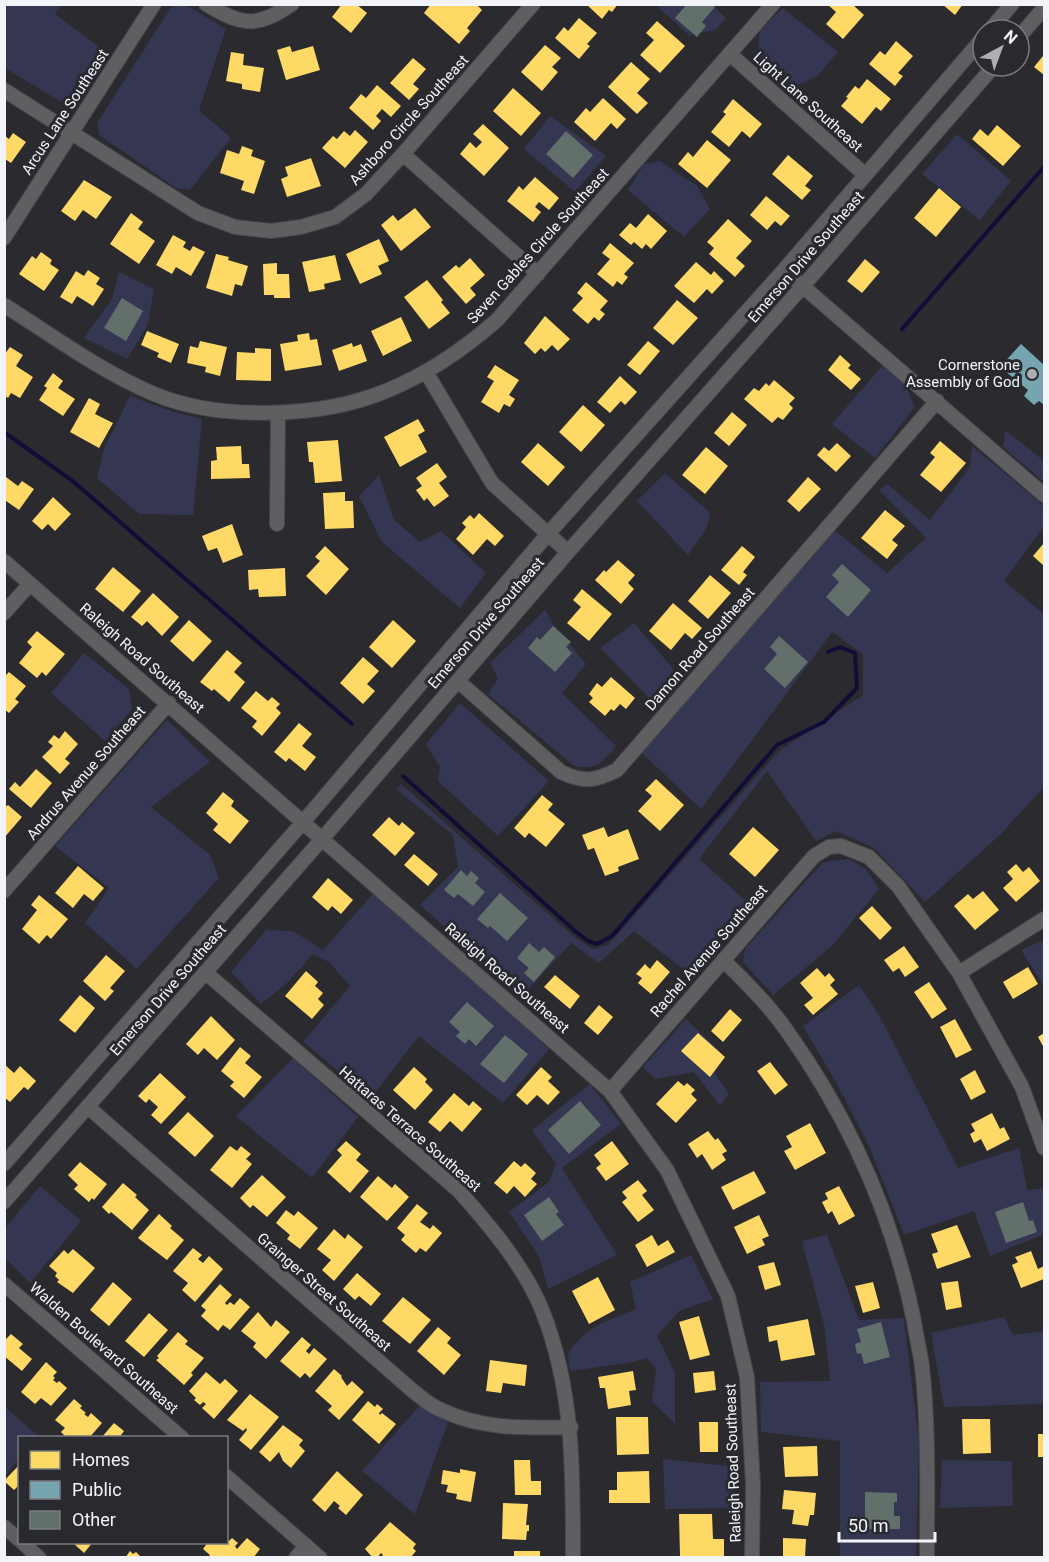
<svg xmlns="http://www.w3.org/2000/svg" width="1049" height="1562" viewBox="0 0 1049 1562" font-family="Roboto,sans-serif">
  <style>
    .green { fill: #353752 }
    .homes { fill: #ffd966 }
    .public { fill: #76a5af }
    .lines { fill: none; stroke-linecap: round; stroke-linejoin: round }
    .stream { stroke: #120c37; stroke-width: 4 }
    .building { fill: #626f6b }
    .minor-casing { stroke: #47474a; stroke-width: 16 }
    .minor { stroke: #5f5f62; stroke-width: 14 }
    .poi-dot { fill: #adadb2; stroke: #292930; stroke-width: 2 }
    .labels { text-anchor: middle; stroke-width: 6; stroke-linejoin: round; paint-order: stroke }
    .street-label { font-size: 15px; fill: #f3f4f9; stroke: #292930 }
    .poi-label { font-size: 15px; fill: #f3f4f9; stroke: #292930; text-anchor: end }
  </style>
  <rect width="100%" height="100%" fill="#2a2a2f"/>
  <path class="green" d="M4,5H61L55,14L105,51L73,109L5,68Z
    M175,5H186L226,29L199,110L231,138L190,190L176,188L99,135L97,123L170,9Z
    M656,5H712L726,18L715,30L689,35Z
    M783,8L838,52L817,76L791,88L757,58L760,30Z
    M550,116L606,156L575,192L524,149Z
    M957,134L1011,181L980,220L922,174Z
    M660,161L697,186L710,209L684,237L628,190L644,164Z
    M119,272L154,289L148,324L127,359L84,338L112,299Z
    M882,366L904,382L915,407L875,458L832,424Z
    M130,396L171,411L202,419L193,515L139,514L97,478L104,449Z
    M1005,430L1044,461V482L1003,447Z
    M972,446L1044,506V526L1004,581L1044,614V787L1000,835L925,902L874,848L836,831L816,841L767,771L699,859L746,901L740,922L692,976L634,931L599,963L571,943L522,996L420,905L458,867L453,835L396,789L401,784L572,935L592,949L608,945L779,751L863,695V654L832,632L701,809L641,752L833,529L887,573L926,538L879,490L887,484L930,520L970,467Z
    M665,473L710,513L707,527L688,555L637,501Z
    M379,475L394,520L420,542L441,531L486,573L460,608L382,542L359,496Z
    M545,610L553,624L586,664L562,693L616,746C603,762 596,771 574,766L488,694L498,678L490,663Z
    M634,623L681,678L658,707L600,648Z
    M84,653L129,689L132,709L105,741L51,693Z
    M460,703L549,781L498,836L438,781L440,767L426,744Z
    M167,720L210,762L151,807L210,855L219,878L137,969L85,923L109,888L55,846Z
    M849,859L866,869L879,889L832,946L773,995L743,962L745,949L823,862Z
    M373,894L480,984L549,1049L503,1103L419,1036L371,1098L303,1042L350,986L329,962L313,954L288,982L261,1004L231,972L266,930L293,931L323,950Z
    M1044,940V986L1021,950Z
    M859,985L880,1017L958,1168L1019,1148L1027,1190L1044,1188V1234L990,1256L974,1211L904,1235L870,1148L837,1084L803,1026Z
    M686,1019L719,1050L715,1074L729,1094L720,1106L694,1072L655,1079L643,1067Z
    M293,1058L358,1117L312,1178L236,1116Z
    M590,1084L621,1124L562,1168L617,1255L548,1289L539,1256L509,1212L549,1182L556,1164L532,1130Z
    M40,1186L81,1221L30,1283L5,1258V1228Z
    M827,1235L859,1320L904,1318L919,1443L916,1557H840V1441L761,1432L760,1382L830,1381L825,1329L802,1241Z
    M691,1255L713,1299L679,1311L657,1336L675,1373V1423L652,1402L656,1369L647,1358L629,1363L570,1371L568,1353C587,1325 606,1322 636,1309L630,1282Z
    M1004,1317L1013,1335L1044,1331V1404L944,1407L931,1333Z
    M420,1405L448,1422L415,1514L362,1471Z
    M5,1407L39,1437L20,1438L19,1459L5,1476Z
    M663,1459L737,1467L741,1508L665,1509Z
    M942,1460L1012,1461L1013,1506L940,1508Z"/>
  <path class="homes" d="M342,4H356L367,13L351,33L332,17Z
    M431,4H476L482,10L467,28L470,31L459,44L424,13Z
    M586,4H618L612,12L609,10L602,19Z
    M827,4H852L864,15L843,39L826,24L836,12Z
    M942,4H963L955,15Z
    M579,18L597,33L587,44L590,46L579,59L555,38L564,27L568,31Z
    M657,21L685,46L660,73L640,55L654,40L646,33Z
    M896,41L913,56L898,73L903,76L895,86L869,64L880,51L885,55Z
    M545,45L561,58L552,67L558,72L542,91L521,72Z
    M290,46L292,52L313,46L320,70L286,80L277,50Z
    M231,52L244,54L243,65L264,68L260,92L242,89V84L226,81Z
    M1043,56L1044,58V75L1034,67Z
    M413,58L426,69L413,84L419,89L409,100L390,83Z
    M631,62L650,79L637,93L648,103L637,114L608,87Z
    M867,79L891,99L881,111L876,107L862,124L841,106L848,98L846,97L855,86L859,89Z
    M377,85L401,106L391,117L382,109L376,116L381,121L373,130L349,108L361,94L366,98Z
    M513,88L541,113L521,136L493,111Z
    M603,98L626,119L617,129L611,123L595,141L574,122L586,108L590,112Z
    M733,99L762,124L750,138L742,131L729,147L711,132L726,114L723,112Z
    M483,124L509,148L484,176L460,154L470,142L476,148L482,142L473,134Z
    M997,125L1021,146L1003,166L972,139L980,129L988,136Z
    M355,130L368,142L345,168L322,148L333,136L337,139L344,131L350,136Z
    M13,133L26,142L11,163L5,159V136L9,139Z
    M707,140L731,160L707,188L678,164L688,152L693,157Z
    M242,146L253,150L251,156L265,161L254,194L241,190L244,181L220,173L227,150L239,154Z
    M788,155L813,176L805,186L811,190L802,200L772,174Z
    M311,158L321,186L287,197L281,179L288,176L285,167Z
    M535,177L559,198L549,210L539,202L535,207L541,212L533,222L507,201L519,186L523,190Z
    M84,180L112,197L96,219L83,210L75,221L61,211Z
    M939,188L961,207L936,237L914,218Z
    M766,196L790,216L781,226L775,221L767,230L750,215Z
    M415,208L431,227L401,251L381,225L393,215L398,221Z
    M131,213L143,222L138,229L155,241L139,264L110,244Z
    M648,214L667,231L651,249L646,244L642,249L634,242L631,245L619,235L630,223L636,228Z
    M728,219L752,241L736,258L745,266L735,277L709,254L714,248L707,242Z
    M173,235L186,242L183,247L190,251L193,246L205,252L191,276L176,267L172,274L156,265Z
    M379,239L389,261L378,266L382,274L360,284L346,254Z
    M610,243L634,263L624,274L628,277L622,285L617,281L613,287L597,274L610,259L602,253Z
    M41,252L52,260L50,264L59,270L44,291L19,274L32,256L36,259Z
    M216,254L229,257L228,260L248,266L242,286L235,284L232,296L206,288Z
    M335,255L341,280L324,284L325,289L309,292L302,262Z
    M470,258L485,275L470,288L476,295L466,304L442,277L456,265L459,268Z
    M865,259L880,272L862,293L847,281Z
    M696,262L711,275L714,271L724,281L712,294L707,289L694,303L674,286Z
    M277,263V274H289L290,298H274V295H264L263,264Z
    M88,270L100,278L96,284L104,289L93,306L77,296L72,304L60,297L76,271L84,276Z
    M427,280L443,300L441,302L450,313L429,329L404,297Z
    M586,282L608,301L600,310L605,314L599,321L594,317L588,324L572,310L583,298L577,293Z
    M677,300L698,318L673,345L653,328Z
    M545,316L570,339L558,351L552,345L545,352L541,348L535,354L524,343Z
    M401,317L412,341L383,356L371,331Z
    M147,331L179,344L171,363L157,357L159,353L141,345Z
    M309,333L310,340L317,339L322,365L285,371L280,344L298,341L297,335Z
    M200,341L227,347L220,376L205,372L206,367L187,363L190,346L198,348Z
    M648,341L660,351L640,375L627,365Z
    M352,343L353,347L361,344L367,361L339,371L332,350Z
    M10,347L23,355L16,366L33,377L20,398L11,393L8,398L4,395V355Z
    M255,348L271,349V381L236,380L237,352L255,353Z
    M840,355L851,365L848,368L861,379L851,390L828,370Z
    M495,365L519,380L509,395L515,399L510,407L504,404L499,413L481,402L494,381L487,377Z
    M53,373L63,381L58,388L75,399L63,416L39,400L47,388L44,386Z
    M620,376L637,392L625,405L621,401L610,413L597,402Z
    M774,380L795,398L789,404L793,408L783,420L778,417L772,423L744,399L754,388L759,391L766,383L769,386Z
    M89,398L100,404L95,414L113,423L99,448L70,432Z
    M583,405L605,425L581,452L559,432Z
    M732,412L747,425L729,446L714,433Z
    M418,419L425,431L418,435L427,452L400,467L384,437Z
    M338,440L342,481L315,483L313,462H309L307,442Z
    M940,441L966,463L941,492L920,475L935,457L930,453Z
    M538,443L565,467L548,486L521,462Z
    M837,443L851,456L836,472L817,455L824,447L829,451Z
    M241,446L242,464H249L250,478L211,479V461L217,460L216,447Z
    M706,447L728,466L705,494L682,475Z
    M437,463L447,477L439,483L449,496L434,507L427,498L424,501L416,490L422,486L416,478Z
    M6,477L18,486L22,481L34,489L19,510L6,501L5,503V480Z
    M808,477L821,489L799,512L787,501Z
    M345,492V501H353L354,528L325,529L323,493Z
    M53,497L71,514L55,531L48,524L42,530L32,521Z
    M885,510L905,526L892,540L898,545L887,559L861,538Z
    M479,513L504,536L495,546L487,539L473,555L456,539L466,527L462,523L470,515L474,519Z
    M232,524L243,555L223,563L217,548L208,551L202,536Z
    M1044,543V566L1033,556Z
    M325,546L349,569L326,595L306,576L320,561L315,557Z
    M742,546L755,557L743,572L747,575L739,585L721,570Z
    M618,560L635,575L628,583L634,589L621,604L595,580L604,570L606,572Z
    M113,567L141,591L123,612L95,589Z
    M285,568L286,596L259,597L258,589L249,590L248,570Z
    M710,575L731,593L708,619L688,601Z
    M582,589L612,614L589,641L567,623L581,607L573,600Z
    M153,593L179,617L162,636L147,621L142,626L131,617Z
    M673,603L702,628L692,639L685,633L671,650L649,631Z
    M189,620L212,641L193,662L170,641Z
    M393,620L416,641L392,668L369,647Z
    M37,631L65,654L46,676L42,672L37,678L19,663L32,647L27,642Z
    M227,650L242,663L234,672L245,682L229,702L214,689L212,691L200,682Z
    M363,657L379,671L367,684L375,691L363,704L340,683Z
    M9,672L26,686L15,699L19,702L9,713L4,709V677Z
    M611,677L635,698L626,709L620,704L614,711L611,709L605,716L589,702L593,698L589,694L597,683L602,687Z
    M256,691L268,701L272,697L280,704L276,708L281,713L262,736L252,727L257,721L241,708Z
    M299,723L312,734L302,746L316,757L305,771L289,758L286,762L274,752Z
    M65,731L78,744L65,759L70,763L60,774L42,757L53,746L48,742L54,735L59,739Z
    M36,769L52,783L31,808L9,789L15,782L20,787Z
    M656,779L684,805L660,831L638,811L652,796L645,790Z
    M223,792L234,801L231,806L249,821L230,844L213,830L218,824L206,813Z
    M542,795L553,804L548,810L565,824L546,847L529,833L525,838L514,828Z
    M8,805L22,817L4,838V808Z
    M389,817L399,826L402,822L415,833L395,856L372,835Z
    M604,827L608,837L628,829L639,859L618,867L619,871L605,876L594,848L588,850L582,835Z
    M753,827L779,850L755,877L729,854Z
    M414,854L438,874L428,886L404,865Z
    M1016,864L1023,872L1029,867L1040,881L1016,902L1003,888L1013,879L1007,872Z
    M78,866L104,888L93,901L84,894L73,908L55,893Z
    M328,878L353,900L341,914L332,906L328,911L312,897Z
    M983,891L999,910L975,930L954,906L968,894L973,899Z
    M39,895L68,919L51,939L47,935L39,944L22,929L37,910L31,905Z
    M872,906L892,928L880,940L859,918Z
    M904,946L919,967L905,977L899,968L893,972L884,960Z
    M106,955L125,971L110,988L114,991L105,1001L83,981Z
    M657,960L670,972L651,994L638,983L642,978L636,974L645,964L650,969Z
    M1028,967L1038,984L1013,999L1003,982Z
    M817,968L825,977L829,973L835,980L830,985L838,994L813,1015L804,1005L813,998L800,983Z
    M306,971L318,982L315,986L323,993L318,999L324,1005L312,1019L285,996Z
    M555,975L580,996L570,1009L544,987Z
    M929,982L947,1009L932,1019L914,992Z
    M80,995L95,1008L75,1033L59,1020Z
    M599,1005L613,1017L598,1035L584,1023Z
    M730,1009L742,1020L723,1042L711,1031Z
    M211,1016L235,1040L217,1060L204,1048L198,1055L186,1044Z
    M955,1019L972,1050L956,1058L940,1027Z
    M698,1033L725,1057L710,1077L681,1051Z
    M1044,1033V1048L1038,1037Z
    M240,1047L251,1056L245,1063L262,1077L244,1098L230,1086L234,1082L221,1071Z
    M770,1062L788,1085L775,1095L757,1071Z
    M4,1064L14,1073L20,1066L36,1081L28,1090L24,1087L10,1102L4,1097Z
    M414,1067L427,1079L425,1082L433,1090L415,1110L393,1090Z
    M541,1067L552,1077L548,1081L560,1092L548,1105L537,1095L527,1105L516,1095Z
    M975,1070L986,1092L971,1100L960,1079Z
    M160,1073L186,1097L161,1124L151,1115L158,1107L149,1099L146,1103L138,1096Z
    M678,1081L684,1086L687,1083L695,1090L691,1094L697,1100L676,1123L656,1104Z
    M454,1093L469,1106L473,1101L482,1109L462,1132L450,1121L440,1132L428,1122Z
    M188,1112L214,1136L195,1157L168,1133Z
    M992,1113L1000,1129L1004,1127L1010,1139L987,1151L981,1139L974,1143L970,1134L975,1131L971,1124Z
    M810,1123L826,1153L795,1170L784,1151L792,1147L786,1136Z
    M708,1131L715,1140L718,1138L727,1151L722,1154L726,1160L712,1170L702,1154L697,1158L688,1144Z
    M346,1141L361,1154L356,1160L369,1171L350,1193L327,1172L342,1155L337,1150Z
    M612,1141L629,1164L606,1181L596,1168L601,1164L594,1155Z
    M230,1146L237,1151L241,1146L251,1154L246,1159L252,1164L232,1188L210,1170Z
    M514,1161L521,1167L525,1163L536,1173L531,1179L537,1184L525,1197L514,1186L507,1194L494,1183Z
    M80,1162L107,1184L94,1200L92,1198L89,1202L74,1189L78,1185L68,1175Z
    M754,1171L766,1193L733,1210L721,1187Z
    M262,1175L286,1197L267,1217L253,1205L250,1208L240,1198Z
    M378,1176L392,1188L395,1184L409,1197L387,1221L360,1197Z
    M638,1180L647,1191L642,1195L654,1210L638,1222L622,1202L627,1198L622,1192Z
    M123,1183L137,1195L135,1197L149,1210L132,1230L111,1212L109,1214L102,1207Z
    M839,1186L855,1216L839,1225L832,1211L828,1214L822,1202L828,1199L825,1193Z
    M417,1204L428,1213L420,1222L430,1229L433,1225L442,1233L426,1252L420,1248L416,1253L401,1240L405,1235L397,1228Z
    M286,1210L294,1216L298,1211L318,1228L300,1249L287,1239L290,1235L276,1223Z
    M159,1214L172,1226L170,1228L184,1240L167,1260L138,1238Z
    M759,1215L769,1236L762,1239L765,1245L747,1254L734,1227Z
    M957,1225L971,1257L937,1269L932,1254L938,1252L931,1234Z
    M334,1229L345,1239L348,1234L363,1247L334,1281L322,1270L331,1260L317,1249Z
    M652,1235L658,1246L668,1240L675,1252L647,1267L635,1245Z
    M193,1248L202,1255L198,1259L203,1263L209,1256L223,1269L195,1302L182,1290L188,1283L173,1271Z
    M73,1249L95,1268L73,1293L57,1282L59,1280L55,1276L57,1273L49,1266L64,1250L68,1254Z
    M1031,1251L1038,1269L1044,1266V1279L1021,1288L1012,1265L1018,1262L1015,1257Z
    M774,1262L781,1285L765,1290L758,1266Z
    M357,1273L381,1294L371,1306L359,1296L355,1300L343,1289Z
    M598,1277L615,1310L589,1324L572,1291Z
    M958,1281L962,1307L946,1310L941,1283Z
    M113,1282L132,1299L109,1326L90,1310Z
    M873,1282L880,1308L863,1313L855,1286Z
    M220,1284L232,1295L225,1303L227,1305L230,1302L234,1305L240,1298L250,1307L230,1330L223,1325L218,1331L201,1316L206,1310L201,1306Z
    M403,1297L431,1320L410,1344L382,1321Z
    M258,1312L271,1327L276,1320L290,1332L266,1359L253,1347L256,1343L241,1331Z
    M149,1313L168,1330L144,1357L125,1341Z
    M699,1316L710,1355L690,1360L679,1322Z
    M808,1319L815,1355L781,1361L777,1340L769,1342L767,1327Z
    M438,1327L451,1338L447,1343L461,1355L444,1375L417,1351Z
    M178,1332L188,1341L185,1344L204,1358L191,1373L193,1375L184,1385L156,1360L159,1358L157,1356Z
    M11,1334L23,1344L19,1348L32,1359L22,1371L4,1356V1341Z
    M302,1337L311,1345L306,1351L309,1354L314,1348L327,1359L310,1378L305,1373L300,1378L280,1361Z
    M490,1360L527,1365L525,1386L503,1383L501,1393L486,1391Z
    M46,1362L57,1372L53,1376L55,1378L53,1380L57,1383L59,1381L67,1388L51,1406L41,1398L35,1404L21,1392Z
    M334,1369L342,1376L341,1377L347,1386L352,1381L364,1392L339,1420L328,1410L332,1406L315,1391Z
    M633,1371L636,1390L629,1391L631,1405L608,1409L605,1388H600L598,1377Z
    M714,1371L716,1390L695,1393L693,1373Z
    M206,1372L220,1384L225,1379L238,1391L214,1419L202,1408L206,1404L203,1402L200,1405L194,1400L196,1398L189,1391Z
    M250,1394L279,1417L251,1450L239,1440L247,1430L246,1428L243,1431L227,1420Z
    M74,1399L82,1406L80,1408L86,1413L84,1414L88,1417L91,1413L102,1423L89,1438H67L61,1432L65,1428L55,1420Z
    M368,1401L375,1407L377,1404L383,1409L379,1413L380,1415L382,1413L396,1424L379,1444L352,1420Z
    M616,1417H648L649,1454L617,1455Z
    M962,1419H990L991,1453L963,1454Z
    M699,1422H718V1452H700Z
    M114,1423L124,1431L119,1438H101Z
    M283,1425L303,1440L299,1445L305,1451L291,1468L283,1461L279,1452L270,1462L259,1452Z
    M1038,1434H1044V1457H1038Z
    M817,1446L818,1476L785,1477L783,1447Z
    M514,1460H530L531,1481H541V1495H515Z
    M20,1464V1484L14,1490L4,1481Z
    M460,1469L476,1472L471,1502L456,1499L457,1494L446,1492L448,1485L441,1484L443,1470L460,1473Z
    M337,1471L363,1495L346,1515L338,1508L340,1506L334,1501L325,1512L312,1500Z
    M649,1471L650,1503H609V1490H617V1472Z
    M784,1490L816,1493L814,1515H810L808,1526L792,1524L794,1510L782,1509Z
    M503,1503L528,1504L526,1525H529V1531H527L526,1540L502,1539Z
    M679,1514H712L713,1539H724V1556H680Z
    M390,1522L416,1544L413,1548L416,1551L410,1558H381L383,1555L381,1553L377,1558H373L365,1549Z
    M232,1538L238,1543L235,1546L237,1549L247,1538L260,1549L253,1558H207L210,1555L203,1549L208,1542H226V1539L229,1541Z
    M783,1538L806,1539L805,1558H783Z
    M72,1542H93L84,1553Z
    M130,1551L133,1554L136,1552L142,1558H125Z
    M514,1551H540V1558H514Z"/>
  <path class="public" d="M1021,344L1044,365V405L1039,401L1034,405L1024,396L1028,390L1000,367Z"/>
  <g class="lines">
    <path class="stream" d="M902,329L1044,167
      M4,432L74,482L352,724
      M403,776L575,931L588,941L597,944L612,936L777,745L824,722L857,688L855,653L840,647L828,652"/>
  </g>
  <path class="building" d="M687,4H712L715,7L702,22L706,26L697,37L675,18Z
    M566,131L593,155L573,178L546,154Z
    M122,298L143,311L126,341L104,328Z
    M842,564L871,590L848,617L826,597L839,582L832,575Z
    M553,626L571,642L566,647L572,653L555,672L528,648L537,637L540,640Z
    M779,636L808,662L785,688L764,669L777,654L770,647Z
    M461,870L467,876L471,871L479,878L475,883L485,892L473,906L458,894L454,898L444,890Z
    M500,893L528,918L507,941L490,926L488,928L477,919Z
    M529,943L539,952L544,947L555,957L534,982L524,973L529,968L517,958Z
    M467,1002L494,1026L476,1046L469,1039L465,1044L456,1036L460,1032L449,1022Z
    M505,1035L528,1054L504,1083L480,1064Z
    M580,1101L601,1125L569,1154L548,1130Z
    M549,1197L559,1212L556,1214L564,1225L542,1241L524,1215Z
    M1023,1202L1029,1221L1033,1220L1037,1232L1006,1243L995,1212Z
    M881,1322L890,1357L864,1364L861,1353L857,1354L855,1344L861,1342L857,1329Z
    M865,1492L897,1493V1502H894V1516H900V1529H865Z"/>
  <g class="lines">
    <g class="minor-casing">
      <path id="minor" d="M206,4C242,26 257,28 292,4
        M990,30L1012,4
        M1019,37L1044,8
        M730,54L864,174
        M4,90L198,213L235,227L271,231L301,227L335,217L366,194L403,154L533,4
        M403,154L538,274
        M4,238L154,4
        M784,270L1044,495
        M4,305C53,336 100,371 154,394C219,421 321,418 386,391C428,374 464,349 497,320L773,4
        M426,372L492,483L568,552
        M277,524L278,413
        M4,561L610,1091L667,1170L728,1296L747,1377L753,1485L752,1558
        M4,613L30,584
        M458,681L561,772C584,783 595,781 617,770L937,401
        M4,891L169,703
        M723,960C746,982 769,1005 787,1031C849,1118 893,1217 914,1321C916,1336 920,1351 922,1366C929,1430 927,1494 927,1558
        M205,972L459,1191C490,1226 524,1266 542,1310C574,1390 573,1473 573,1558
        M959,973L1044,919
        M610,1091L814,856L829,847L841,846L869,857L898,886L959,973L1022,1087L1044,1148
        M88,1107L413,1391C421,1397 430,1405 439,1409C482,1430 525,1428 571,1427
        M4,1164L304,821L547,535L784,270L983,38
        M4,1202L323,838L568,552L803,286L994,66
        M4,1284L182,1438
        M226,1476L320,1558
        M4,1527L20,1540
        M22,1542L39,1558
        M296,1558L306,1545"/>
    </g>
    <use href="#minor" class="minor"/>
  </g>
  <circle class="poi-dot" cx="1032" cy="374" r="6"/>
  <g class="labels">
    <g class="street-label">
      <text transform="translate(808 102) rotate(42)" y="5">Light Lane Southeast</text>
      <text transform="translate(65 112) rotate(-57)" y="5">Arcus Lane Southeast</text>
      <text transform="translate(409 120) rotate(-48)" y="5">Ashboro Circle Southeast</text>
      <text transform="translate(538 246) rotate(-48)" y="5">Seven Gables Circle Southeast</text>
      <text transform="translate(806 257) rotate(-49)" y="5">Emerson Drive Southeast</text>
      <text transform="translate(486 623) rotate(-49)" y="5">Emerson Drive Southeast</text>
      <text transform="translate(700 649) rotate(-49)" y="5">Damon Road Southeast</text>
      <text transform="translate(142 658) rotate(41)" y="5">Raleigh Road Southeast</text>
      <text transform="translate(86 773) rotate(-49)" y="5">Andrus Avenue Southeast</text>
      <text transform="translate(709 951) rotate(-49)" y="5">Rachel Avenue Southeast</text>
      <text transform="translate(507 978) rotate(41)" y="5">Raleigh Road Southeast</text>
      <text transform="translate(168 990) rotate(-49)" y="5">Emerson Drive Southeast</text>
      <text transform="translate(410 1129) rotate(41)" y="5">Hattaras Terrace Southeast</text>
      <text transform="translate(324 1292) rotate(41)" y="5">Grainger Street Southeast</text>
      <text transform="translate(104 1348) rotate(41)" y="5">Walden Boulevard Southeast</text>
      <text transform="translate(733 1463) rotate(-92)" y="5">Raleigh Road Southeast</text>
    </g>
    <g class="poi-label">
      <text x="1020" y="370">Cornerstone<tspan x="1020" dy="17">Assembly of God</tspan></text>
    </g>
  </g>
  <rect width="1049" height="1562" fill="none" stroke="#f3f4f9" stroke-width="12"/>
  <rect x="18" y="1436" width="210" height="108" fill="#292930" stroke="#7a7a80" stroke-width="1.5"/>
  <rect x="30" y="1451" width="30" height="18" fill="#ffd966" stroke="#7a7a80" stroke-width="1.5"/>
  <text x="72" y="1466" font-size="18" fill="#f3f4f9">Homes</text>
  <rect x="30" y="1481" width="30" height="18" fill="#76a5af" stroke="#7a7a80" stroke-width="1.5"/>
  <text x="72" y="1496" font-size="18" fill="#f3f4f9">Public</text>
  <rect x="30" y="1511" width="30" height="18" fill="#626f6b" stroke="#7a7a80" stroke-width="1.5"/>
  <text x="72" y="1526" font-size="18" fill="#f3f4f9">Other</text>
  <g transform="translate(1001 48) rotate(41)"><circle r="28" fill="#292930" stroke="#7a7a80" stroke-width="1.5"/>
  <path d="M0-4.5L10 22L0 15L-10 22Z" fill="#adadb2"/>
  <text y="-9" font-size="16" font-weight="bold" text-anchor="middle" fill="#f3f4f9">N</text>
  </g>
  <path d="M839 1532v9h96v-9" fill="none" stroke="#f3f4f9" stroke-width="3"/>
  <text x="848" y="1532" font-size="18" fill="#f3f4f9" stroke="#292930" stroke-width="4.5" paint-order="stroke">50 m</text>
</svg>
